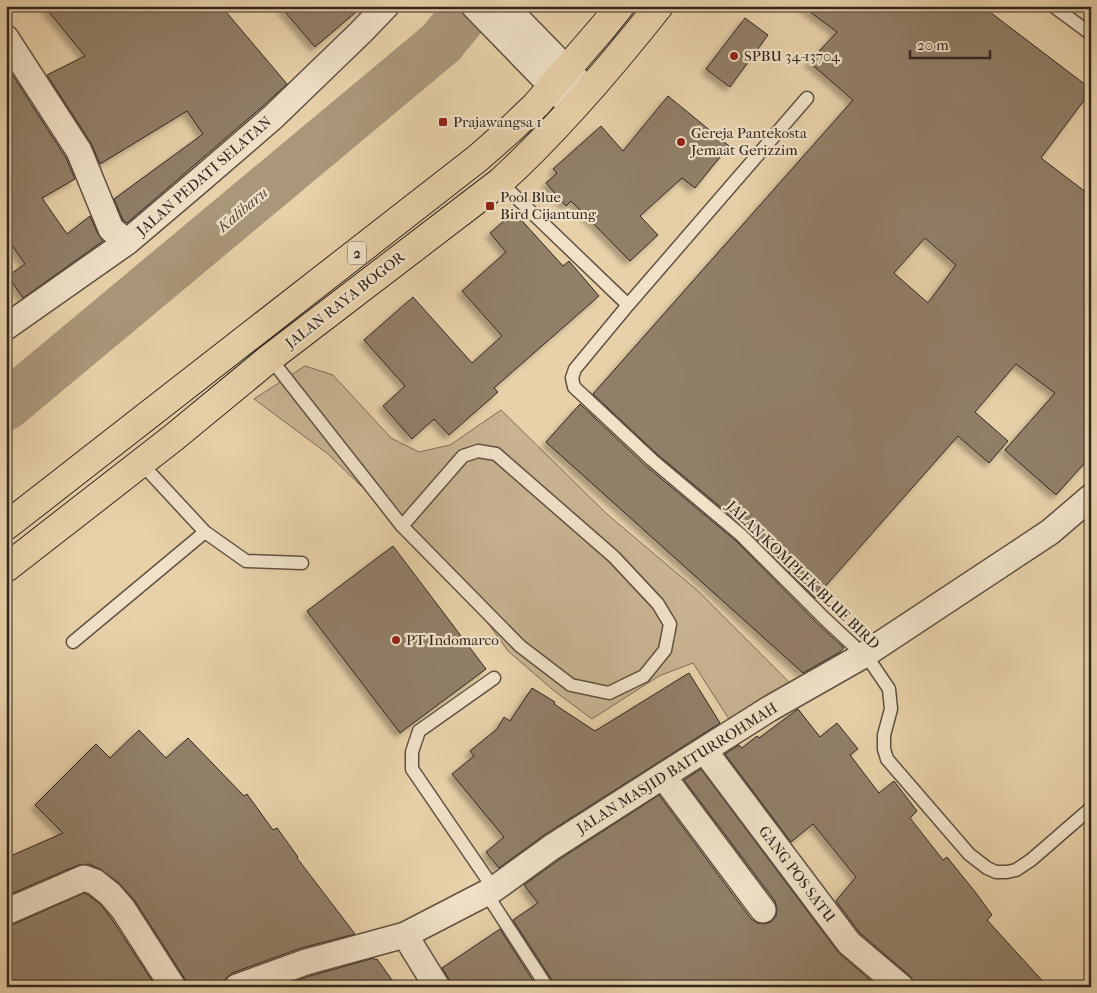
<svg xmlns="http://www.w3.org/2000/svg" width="1097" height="993" viewBox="0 0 1097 993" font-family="'IM FELL French Canon',serif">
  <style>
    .green { fill: #c9b492; stroke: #7e6d59 }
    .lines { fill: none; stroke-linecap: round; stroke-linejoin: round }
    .river { stroke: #aa977a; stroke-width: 49 }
    .building { fill: #917f67; stroke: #322620; fill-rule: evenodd; filter: url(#shadow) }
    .lane-casing { stroke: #605142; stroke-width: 15 }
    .street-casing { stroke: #605142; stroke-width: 28 }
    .highway-casing { stroke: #322620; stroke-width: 30 }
    .lane { stroke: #f0e1c7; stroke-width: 12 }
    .street { stroke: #f0e1c7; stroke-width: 25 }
    .highway { stroke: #e8d1a9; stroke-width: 28 }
    .poi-dot { fill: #8f2418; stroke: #f0e1c7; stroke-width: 2 }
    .labels { text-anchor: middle; stroke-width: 4.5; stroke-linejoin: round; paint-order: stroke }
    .shield { fill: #f0e1c7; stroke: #6b5e52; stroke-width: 1 }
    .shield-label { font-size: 14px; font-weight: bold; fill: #322620 }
    .poi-label { font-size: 15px; fill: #322620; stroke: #f0e1c7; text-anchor: start }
    .street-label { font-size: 15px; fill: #322620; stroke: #f0e1c7 }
    .water-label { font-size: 16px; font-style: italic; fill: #56483b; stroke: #f0e1c7 }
  </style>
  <defs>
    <filter id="shadow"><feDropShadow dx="-4.5" dy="4.5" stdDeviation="2.5" flood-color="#0004"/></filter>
  </defs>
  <rect width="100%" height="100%" fill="#e8d1a9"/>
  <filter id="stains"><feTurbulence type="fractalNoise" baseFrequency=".004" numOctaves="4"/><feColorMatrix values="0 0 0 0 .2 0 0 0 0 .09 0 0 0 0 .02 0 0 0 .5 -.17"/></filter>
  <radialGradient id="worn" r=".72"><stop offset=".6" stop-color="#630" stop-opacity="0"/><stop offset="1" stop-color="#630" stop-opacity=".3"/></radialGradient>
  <path class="green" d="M305,366L333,375L391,438L419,452L450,445L501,410L607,514L698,591L790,683L736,730L693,663L659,676L592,719L553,690L508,651L454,576L328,454L254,399Z"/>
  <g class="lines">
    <path class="river" d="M6,406L441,43L471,6"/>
  </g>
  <path class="building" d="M44,6H221L287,84L263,106L127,223L123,220L114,199L203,134L187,111L100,164L91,143L47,75L85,56Z
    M280,6H363L315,47Z
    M802,6H982L1091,89V91L1041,158L1091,196V456L1056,495L1005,450L1055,393L1016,364L975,412L1008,441L989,463L958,436L815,598L747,529L657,454L593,394L853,100L809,62L837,32ZM925,238L956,265L928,303L894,273Z
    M745,18L768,35L730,87L706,69Z
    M6,65L66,158L75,179L42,198L67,234L90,216L98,234L103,241L23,298L8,276L25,264L6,237Z
    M668,96L729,146L695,188L682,178L640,216L658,235L630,261L571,201L566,206L546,183L557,173L553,169L601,126L623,151Z
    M514,212L563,266L569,261L599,296L494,388L498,392L449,435L434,419L412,439L383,406L405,386L364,340L413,297L472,363L502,336L462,291L506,252L490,233Z
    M580,404L646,466L736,541L819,625L844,648L840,652L803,673L546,442Z
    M393,546L486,669L400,733L307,611Z
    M689,673L720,723L544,835L499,868L486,852L504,837L452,774L474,756L470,751L497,729L504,717L510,721L532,688L555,702L554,704L595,731Z
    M798,709L820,737L837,723L858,749L850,755L879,793L894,781L917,811L910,818L943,860L947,857L976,893L992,915L987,920L1048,987H915L914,982L910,976L860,933L836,901L856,877L813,824L791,842L725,754L739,745L742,748L757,736L759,738Z
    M139,730L166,758L188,738L244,796L247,794L273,830L277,828L298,857L297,858L355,934L301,948L232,973L226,978L223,987H187L185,979L135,901L119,883L100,869L89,864L78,865L6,896V858L63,833L35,805L96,744L110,758Z
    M701,769L838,952L878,987H555L554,983L513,920L538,903L524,885L560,859L659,795L751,919L757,923L764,924L771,922L776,916L777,909L775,901L684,780Z
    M84,893L88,895L100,904L111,918L156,987H6V926L12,925Z
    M500,929L537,987H451L449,979L442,968Z
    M374,958L375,960L377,959L397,987H280L310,976Z"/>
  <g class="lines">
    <g class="lane-casing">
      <path id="lane" d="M1053,6L1091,34
        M500,182L628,305L575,369L572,378L574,387L652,460L741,535L825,619L870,661L889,689L891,709L884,735V749L887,759L969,854L987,868L996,872H1007L1016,870L1031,860L1091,808
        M628,305L807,98
        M270,358L402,526L520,646L571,685L609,693L644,676L665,650L670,624L658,604L614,557L496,454L478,451L463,456L402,526
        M205,532L246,561L302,563
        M73,642L205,532L141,463
        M494,889L412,769V752L419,731L494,678
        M486,893L547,987"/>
    </g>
    <g class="street-casing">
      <path id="street" d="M474,6L573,108
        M505,6L588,91
        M6,38L79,151L111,229L127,242
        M6,327L127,242L200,180L273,117L361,32L386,6
        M704,750L849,943L901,987
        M663,776L763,910
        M6,912L84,878L95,882L110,894L123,909L173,987
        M405,935L437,987
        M237,987L306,962L405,935L494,889L552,847L663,776L769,709L864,655L1050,532L1091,497"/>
    </g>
    <g class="highway-casing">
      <path id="highway" d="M6,526L478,158L511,129L536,105L604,26L620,6
        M6,568L173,438L270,358L500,182C558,129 610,68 659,6"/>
    </g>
    <use href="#lane" class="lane"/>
    <use href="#street" class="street"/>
    <use href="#highway" class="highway"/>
  </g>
  <g class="poi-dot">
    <circle cx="734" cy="56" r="5"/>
    <rect x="438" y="117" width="10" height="10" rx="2.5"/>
    <circle cx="681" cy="142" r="5"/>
    <rect x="485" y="201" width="10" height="10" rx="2.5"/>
    <circle cx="396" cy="640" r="5"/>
  </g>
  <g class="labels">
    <rect class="shield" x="348" y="241.5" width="18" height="23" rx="4"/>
    <g class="shield-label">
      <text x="357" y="258">2</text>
    </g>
    <g class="poi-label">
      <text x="744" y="61">SPBU 34-13704</text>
      <text x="453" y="127">Prajawangsa 1</text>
      <text x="691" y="138">Gereja Pantekosta<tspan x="691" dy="17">Jemaat Gerizzim</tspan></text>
      <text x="500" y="202">Pool Blue<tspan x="500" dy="17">Bird Cijantung</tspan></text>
      <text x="406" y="645">PT Indomarco</text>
    </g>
    <g class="street-label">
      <text transform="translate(204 176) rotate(-41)" y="5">JALAN PEDATI SELATAN</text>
      <text transform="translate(345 300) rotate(-38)" y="5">JALAN RAYA BOGOR</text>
      <text transform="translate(803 575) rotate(44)" y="5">JALAN KOMPLEK BLUE BIRD</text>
      <text transform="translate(677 768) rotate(-32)" y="5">JALAN MASJID BAITURROHMAH</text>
      <text transform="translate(797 874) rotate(53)" y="5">GANG POS SATU</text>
    </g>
    <g class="water-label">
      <text transform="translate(242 209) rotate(-40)" y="6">Kalibaru</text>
    </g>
  </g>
  <rect width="1097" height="993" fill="none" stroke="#e8d1a9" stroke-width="25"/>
  <rect x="8" y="8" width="1082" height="978" fill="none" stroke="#322620" stroke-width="2.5"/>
  <rect x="12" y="12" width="1072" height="968" fill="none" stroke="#322620"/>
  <path d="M910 50v8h80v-8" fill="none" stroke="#322620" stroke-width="2.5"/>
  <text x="917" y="50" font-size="15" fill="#322620" stroke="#f0e1c7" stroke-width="4" paint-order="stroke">20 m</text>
  <rect width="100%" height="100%" filter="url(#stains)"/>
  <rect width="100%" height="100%" fill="url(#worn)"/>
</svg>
